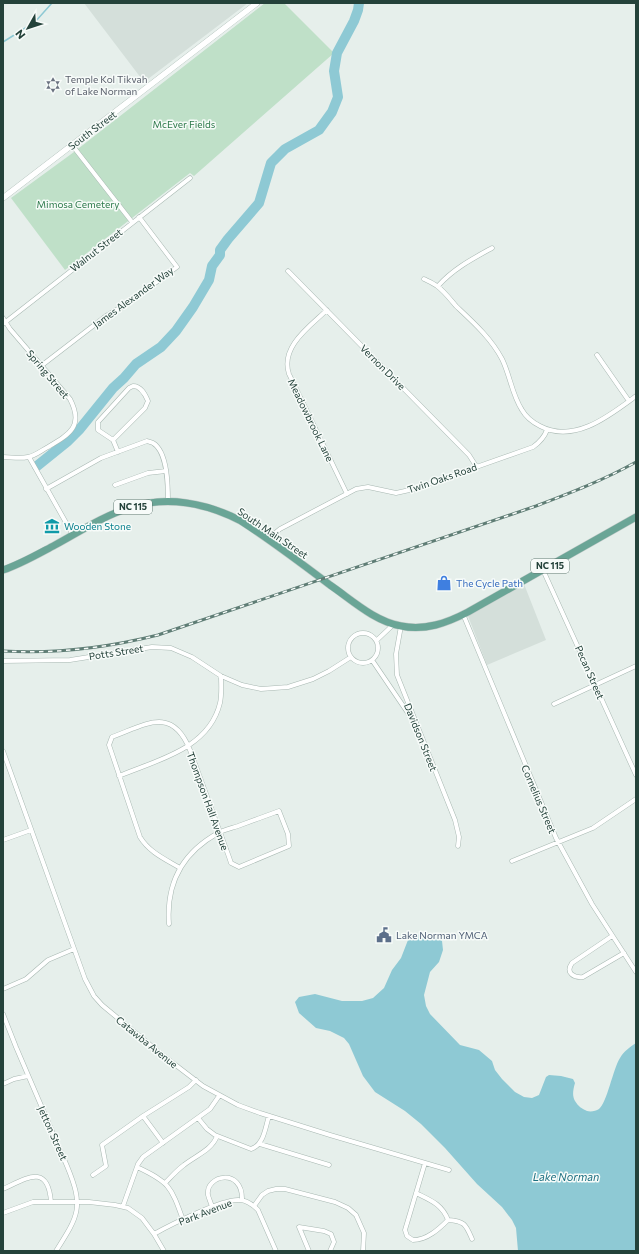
<svg xmlns="http://www.w3.org/2000/svg" width="639" height="1254" viewBox="0 0 639 1254" font-family="Commissioner,sans-serif">
  <style>
    .built { fill: #d4dfda }
    .green { fill: #bfe0c8 }
    .water { fill: #8ec9d4 }
    .lines { fill: none; stroke-linecap: round; stroke-linejoin: round }
    .stream { stroke: #8ec9d4; stroke-width: 1.5 }
    .river { stroke: #8ec9d4; stroke-width: 10 }
    .minor-casing { stroke: #a8b8b2; stroke-width: 5 }
    .tertiary-casing { stroke: #a8b8b2; stroke-width: 6 }
    .primary-casing { stroke: #c2cac8; stroke-width: 8 }
    .minor { stroke: #fff; stroke-width: 4 }
    .tertiary { stroke: #fff; stroke-width: 5.5 }
    .primary { stroke: #6aa596; stroke-width: 7 }
    .rail-casing { stroke: #5f7d75; stroke-width: 3 }
    .rail { stroke: #f7fbf9; stroke-width: 1.5; stroke-dasharray: 4.5; stroke-linecap: butt }
    .labels { text-anchor: middle; stroke-width: 3; stroke-linejoin: round; paint-order: stroke }
    .shield { fill: #f7fbf9; stroke: #637a73; stroke-width: 1 }
    .shield-label { font-size: 9px; font-weight: bold; fill: #24423a }
    .worship-label { font-size: 10px; fill: #5b616d; stroke: #f7fbf9; text-anchor: start }
    .park-label { font-size: 10px; fill: #2d7a4b; stroke: #f7fbf9 }
    .street-label { font-size: 10px; fill: #24423a; stroke: #f7fbf9 }
    .culture-label { font-size: 10px; fill: #0d838f; stroke: #f7fbf9; text-anchor: start }
    .shop-label { font-size: 10px; fill: #366cbe; stroke: #f7fbf9; text-anchor: start }
    .service-label { font-size: 10px; fill: #4e5e75; stroke: #f7fbf9; text-anchor: start }
    .water-label { font-size: 11px; font-style: italic; fill: #1c6f80; stroke: #f7fbf9 }
  </style>
  <rect width="100%" height="100%" fill="#e6efeb"/>
  <path class="built" d="M84,3H248L144,82Z
    M524,584L546,640L487,665L468,616Z"/>
  <path class="green" d="M265,3H284L334,53L194,176L190,173L65,270L11,198L74,152Z"/>
  <path class="water" d="M426,933L439,938L442,941L443,950L439,962L430,972L424,995L426,1006L430,1014L460,1045L479,1050L492,1061L495,1070L502,1079L515,1092L524,1097L532,1098L539,1095L546,1077L549,1075L561,1076L573,1079L575,1083C573,1090 572,1096 575,1101C578,1106 582,1109 587,1111C591,1112 596,1111 599,1109C607,1103 613,1069 620,1058C624,1051 630,1047 636,1043V1251H518L516,1228L512,1220L502,1207L477,1184L445,1148L421,1124L405,1111L375,1092L363,1076L349,1044L344,1038L330,1031L316,1028L299,1013L295,1002L299,997L315,994L342,1001H362L373,998L384,988L392,970L401,958L408,940L413,936Z"/>
  <g class="lines">
    <path class="stream" d="M3,42L35,22L52,3"/>
    <path class="river" d="M37,466L68,441L79,430L113,388L124,378L136,364L161,347L176,331L193,307L209,280L212,266L220,255V250L228,239L259,203L271,163L285,149L319,130L332,112L338,97L334,71L337,53L354,21L358,10L359,3"/>
    <g class="minor-casing">
      <path id="minor" d="M72,145L132,222
        M288,271L469,455L476,466
        M424,279C428,281 433,283 437,286C444,291 450,299 456,306C473,322 491,338 502,359C510,375 512,395 522,410C526,417 532,422 540,426C574,444 609,416 636,396
        M438,286C453,269 472,259 492,248
        M327,310C309,327 280,347 289,374L347,494
        M3,318L10,329L70,399C84,426 70,434 48,447C42,450 35,456 28,457C20,459 11,457 3,457
        M3,324L190,178
        M597,355L629,401
        M41,366L106,316L128,303L177,267L139,217
        M133,386C141,386 145,394 148,401L145,408L113,440L98,430V422L129,388Z
        M113,440L118,452
        M29,457L73,535
        M115,485L148,473L166,471
        M46,489L101,458L147,441C149,442 152,442 153,443C168,452 168,487 168,502
        M268,539L280,529L356,489L368,487L396,493L414,489L533,447C540,442 544,438 547,430
        M543,570L636,775
        M463,614L556,838L592,904L636,972
        M401,626L396,654L397,675L455,820L459,837L458,846
        M348 648a15 15 0 1 1 30 0a15 15 0 1 1-30 0Z
        M377,640L394,624
        M372,660L412,719
        M3,661L70,660L152,647L171,648L192,657L221,676L242,685L261,689L288,687L313,679L329,671L351,657
        M554,704L636,666
        M3,751L85,979L94,996L102,1005L160,1053L203,1086L238,1105L260,1113L330,1135L449,1170
        M119,776C157,760 209,749 220,703C222,694 221,685 221,676
        M3,840L31,830
        M512,861L593,828L636,799
        M169,924C166,884 182,853 218,833C224,830 232,828 238,826C252,821 265,816 279,811L288,834L289,846L239,867L231,863L229,857L190,750C172,705 145,725 112,737L109,745L140,837C149,852 165,859 180,868
        M612,936L572,963C565,973 574,978 583,977L624,953
        M3,989L26,979L48,960L74,949
        M3,1014L16,1047L67,1166C84,1207 79,1215 56,1251
        M3,1084L14,1079L28,1076
        M143,1116L163,1143
        M198,1118L207,1129L215,1135L251,1149C264,1145 265,1128 269,1116
        M260,1144L329,1165
        M137,1167C169,1182 171,1186 183,1220
        M93,1175L106,1166L102,1145L143,1116L189,1087L196,1080
        M165,1183C171,1177 177,1170 184,1165C195,1156 212,1150 217,1136
        M3,1189C27,1178 48,1163 51,1202
        M416,1193C430,1200 442,1204 448,1220C439,1229 427,1240 413,1240L407,1236L405,1230L425,1163
        M123,1206L138,1164L143,1157L210,1109L219,1096
        M254,1206L262,1195L268,1191L276,1189H285L335,1202L348,1208L356,1215L364,1233L363,1251
        M212,1207C211,1203 209,1199 208,1195C205,1175 243,1167 242,1200
        M3,1213L33,1202H89L115,1205L128,1208L142,1218L154,1234L164,1251
        M448,1220C465,1221 466,1225 472,1239
        M154,1234C170,1225 222,1199 239,1200C246,1200 253,1205 258,1210L276,1251
        M309,1251L299,1227L324,1231L331,1234L334,1242L330,1251"/>
    </g>
    <g class="tertiary-casing">
      <path id="tertiary" d="M3,198L257,3"/>
    </g>
    <g class="primary-casing">
      <path id="primary" d="M3,570C21,564 38,554 55,545C79,532 103,516 129,508C166,495 207,503 241,521C272,541 301,563 330,585C352,600 374,621 401,626C425,631 447,623 468,612L636,517"/>
    </g>
    <use href="#minor" class="minor"/>
    <use href="#tertiary" class="tertiary"/>
    <use href="#primary" class="primary"/>
    <g class="rail-casing">
      <path id="rail" d="M3,651C56,654 106,648 158,635L536,506C570,493 604,480 636,462"/>
    </g>
    <use href="#rail" class="rail"/>
  </g>
  <defs>
    <g id="synagogue-bare" transform="scale(1.2)"><path d="M0-6.5L5.6 3.2H-5.6ZM0 6.5L5.6-3.2H-5.6Z" fill="#6b7280" stroke="#f7fbf9" stroke-width="2.5" paint-order="stroke"/></g>
    <g id="museum-bare" transform="scale(1.2)"><path d="M0-6L6-3V-2H-6V-3ZM-5-1h2V3h-2ZM-1-1h2V3h-2ZM3-1h2V3H3ZM-6 4H6V6H-6Z" fill="#0f9aa8" stroke="#f7fbf9" stroke-width="2.5" paint-order="stroke"/></g>
    <g id="shop-bare" transform="scale(1.2)"><path d="M-5-2.5h2.3a2.7 3.5 0 0 1 5.4 0H5L5.5 6h-11ZM-1.5-2.5h3a1.5 2.3 0 0 0-3 0Z" fill="#3f7fe0" stroke="#f7fbf9" stroke-width="2.5" paint-order="stroke"/></g>
    <g id="civic-bare" transform="scale(1.2)"><path d="M-.6-6.5H3V-4.5H.6V-3L4-1V1h2V6H-6V1h2V-1L-.6-3ZM-1.2 2.5V6h2.4V2.5Z" fill="#5c6f8a" stroke="#f7fbf9" stroke-width="2.5" paint-order="stroke"/></g>
  </defs>
  <g fill-rule="evenodd">
    <use href="#synagogue-bare" x="53" y="85"/>
    <use href="#museum-bare" x="52" y="526"/>
    <use href="#shop-bare" x="444" y="583"/>
    <use href="#civic-bare" x="384" y="935"/>
  </g>
  <g class="labels">
    <g class="shield">
      <rect x="114" y="500" width="38" height="14" rx="3"/>
      <rect x="531" y="559" width="38" height="14" rx="3"/>
    </g>
    <g class="shield-label">
      <text x="133" y="510">NC 115</text>
      <text x="550" y="569">NC 115</text>
    </g>
    <g class="worship-label">
      <text x="65" y="83">Temple Kol Tikvah<tspan x="65" dy="12">of Lake Norman</tspan></text>
    </g>
    <g class="park-label">
      <text x="184" y="128">McEver Fields</text>
      <text x="78" y="208">Mimosa Cemetery</text>
    </g>
    <g class="street-label">
      <text transform="translate(92 130) rotate(-37)" y="4">South Street</text>
      <text transform="translate(96 250) rotate(-38)" y="4">Walnut Street</text>
      <text transform="translate(133 297) rotate(-36)" y="4">James Alexander Way</text>
      <text transform="translate(383 367) rotate(45)" y="4">Vernon Drive</text>
      <text transform="translate(48 374) rotate(50)" y="4">Spring Street</text>
      <text transform="translate(311 420) rotate(64)" y="4">Meadowbrook Lane</text>
      <text transform="translate(442 478) rotate(-19)" y="4">Twin Oaks Road</text>
      <text transform="translate(273 533) rotate(34)" y="4">South Main Street</text>
      <text transform="translate(116 652) rotate(-9)" y="4">Potts Street</text>
      <text transform="translate(590 672) rotate(66)" y="4">Pecan Street</text>
      <text transform="translate(421 737) rotate(68)" y="4">Davidson Street</text>
      <text transform="translate(539 799) rotate(67)" y="4">Cornelius Street</text>
      <text transform="translate(208 801) rotate(70)" y="4">Thompson Hall Avenue</text>
      <text transform="translate(147 1042) rotate(39)" y="4">Catawba Avenue</text>
      <text transform="translate(53 1133) rotate(66)" y="4">Jetton Street</text>
      <text transform="translate(205 1212) rotate(-21)" y="4">Park Avenue</text>
    </g>
    <g class="culture-label">
      <text x="64" y="530">Wooden Stone</text>
    </g>
    <g class="shop-label">
      <text x="456" y="587">The Cycle Path</text>
    </g>
    <g class="service-label">
      <text x="396" y="939">Lake Norman YMCA</text>
    </g>
    <g class="water-label">
      <text x="566" y="1181">Lake Norman</text>
    </g>
  </g>
  <rect width="639" height="1254" fill="none" stroke="#24423a" stroke-width="8"/>
  <g transform="translate(28 28) rotate(231)" stroke="#f7fbf9" stroke-width="3" paint-order="stroke">
  <path d="M0-3L7 15L0 10L-7 15Z" fill="#24423a"/>
  <text y="-6" font-size="11" font-weight="bold" text-anchor="middle" fill="#24423a">N</text>
  </g>
</svg>
